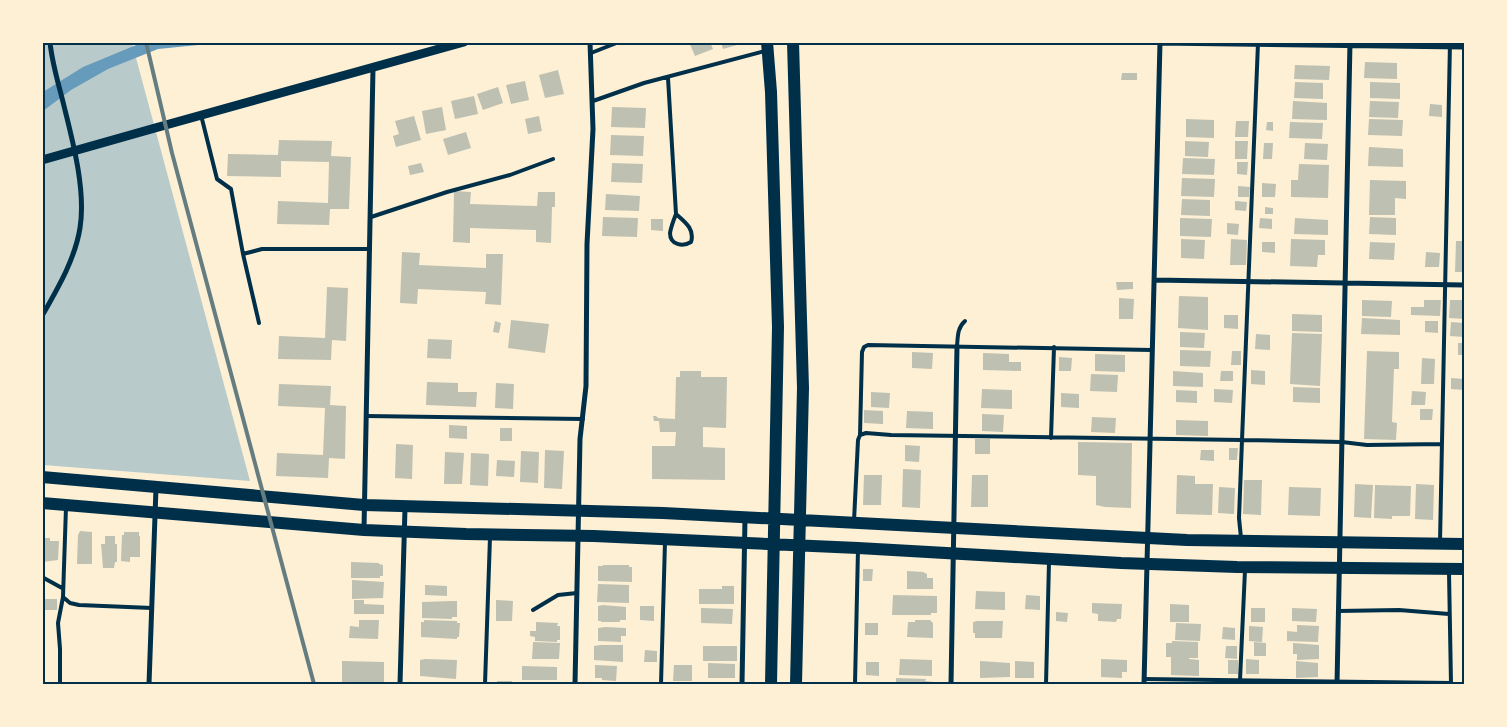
<svg xmlns="http://www.w3.org/2000/svg" width="1507" height="727" viewBox="0 0 1507 727" font-family="Roboto,sans-serif">
  <style>
    .green { fill: #b9caca }
    .water { fill: #669bbc }
    .building { fill: #bec0b2 }
    .lines { fill: none; stroke-linecap: round; stroke-linejoin: round }
    .service { stroke: #003049; stroke-width: 4 }
    .minor { stroke: #003049; stroke-width: 5 }
    .tertiary { stroke: #003049; stroke-width: 9 }
    .primary { stroke: #003049; stroke-width: 12 }
    .rail { stroke: #657d81; stroke-width: 4 }
    .neatline { fill: none; stroke: #003049; stroke-width: 2 }
  </style>
  <rect width="100%" height="100%" fill="#fdf0d5"/>
  <path class="green" d="M42,43H132L250,481L43,465Z"/>
  <path class="water" d="M141,43H208L198,45L158,49L108,69L71,90L43,111V92L83,67Z"/>
  <path class="building" d="M689,42H710L713,49L695,56Z
    M721,42H736L737,45L723,49Z
    M1365,62L1397,63V79L1364,78Z
    M1295,65L1330,66L1329,80L1294,79Z
    M558,70L564,94L545,98L539,75Z
    M1122,73H1137V80H1121Z
    M525,81L529,100L511,104L506,85Z
    M1295,82L1323,83V99L1294,98Z
    M1370,82L1400,83V99L1370,98Z
    M498,87L503,103L483,110L477,94Z
    M474,96L478,114L455,119L451,101Z
    M1293,101L1327,103V120L1292,119Z
    M1370,101L1399,102L1398,118L1369,117Z
    M1430,104L1442,105V117L1429,116Z
    M442,107L446,130L426,134L422,111Z
    M612,107L646,108L645,128L611,127Z
    M414,116L421,140L396,147L393,136L399,134L395,121Z
    M539,116L542,131L528,134L525,119Z
    M1186,119L1214,120V138L1186,137Z
    M1369,119L1403,120L1402,136L1368,135Z
    M1236,121H1249L1248,137H1235Z
    M1267,122H1273V131L1266,130Z
    M1290,122L1323,123L1322,139L1289,138Z
    M466,132L471,148L448,155L443,139Z
    M611,135L644,136L643,156L610,155Z
    M279,140L332,141L331,156L351,157L349,209H330L329,225L277,224L278,201L328,203L329,162L281,161V177L227,176L228,154L278,155Z
    M1185,141L1209,142L1208,157L1185,156Z
    M1235,141H1248L1247,159H1235Z
    M1264,143H1273L1272,159H1263Z
    M1305,143L1328,144L1327,160L1304,159Z
    M1369,147L1403,149V167L1368,166Z
    M1183,158L1215,159L1214,175L1182,174Z
    M1237,162H1248L1247,175L1237,174Z
    M421,163L424,172L410,175L408,166Z
    M612,163L643,164L642,183L611,182Z
    M1299,164L1329,165L1328,198L1291,197V180H1298Z
    M1182,178L1215,179L1214,197L1181,196Z
    M1370,180L1406,181V199L1395,198V215H1369Z
    M1262,183L1276,184L1275,197H1262Z
    M1238,186L1250,187L1249,197H1238Z
    M454,191L471,192L470,204L537,206L538,192H555V207H552L551,243L536,242V230L470,228V243L453,242Z
    M606,194L640,196L639,211L605,210Z
    M1182,199L1210,200V216L1181,215Z
    M1235,201L1247,202L1246,211L1235,210Z
    M1265,207L1273,208V214H1265Z
    M603,217L638,218L637,237L602,236Z
    M1370,217L1396,218V235L1369,234Z
    M1180,218L1212,219L1211,237L1180,236Z
    M1260,218L1272,219V229L1259,228Z
    M1295,218L1328,220V235L1294,234Z
    M651,219H663V231L651,230Z
    M1227,223L1239,224L1238,235L1227,234Z
    M1181,239L1205,240L1204,259L1181,258Z
    M1231,239L1247,240L1246,265H1230Z
    M1291,239L1325,240V255H1318L1317,267L1290,266Z
    M1456,241H1464V272H1455Z
    M1262,242H1275V253L1262,252Z
    M1370,242L1395,243L1394,260L1369,259Z
    M402,252L420,253L419,265L486,268V254H503L501,305L485,304L486,292L418,289L417,304L400,303Z
    M1426,252L1440,253L1439,267H1425Z
    M1116,282H1133V289L1117,290Z
    M327,287L348,288L346,341L332,340L331,360L278,359L279,336L325,338Z
    M1179,296L1208,297V330L1178,328Z
    M1119,298L1134,299L1133,319H1119Z
    M1362,300L1392,301L1391,317L1362,316Z
    M1424,300H1441L1440,316L1411,315V307H1424Z
    M1450,300H1464V319L1449,318Z
    M1292,314L1322,315V332L1292,331Z
    M1224,315H1238V329L1224,328Z
    M1362,318L1400,320V335L1361,334Z
    M511,320L549,324L545,353L508,348Z
    M495,321L501,323L499,333L493,332Z
    M1425,321H1438V333L1425,332Z
    M1451,322L1464,323V337L1450,336Z
    M1180,332L1205,333L1204,348L1180,347Z
    M1292,333L1322,334L1320,386L1290,384Z
    M1256,334L1270,335V350L1255,349Z
    M428,339L452,340L451,359L427,358Z
    M1458,343H1464V355H1458Z
    M1180,350L1211,351L1210,367L1180,366Z
    M1232,351H1241V365H1231Z
    M1367,351L1399,352V369H1394L1392,422L1397,423L1396,440L1364,439Z
    M912,352L933,353L932,369L912,368Z
    M983,353L1009,354V362H1021V371L983,370Z
    M1095,354L1125,355V372L1095,371Z
    M1059,357L1072,358L1071,371H1059Z
    M1422,358L1435,359L1434,384H1421Z
    M1251,370L1265,371V385L1251,384Z
    M680,371H701V377H727L726,428L703,427V447L725,448V480L652,479V446H675L676,432H660L659,421H654L653,416H656L658,418L675,419L676,377H680Z
    M1173,371L1203,373V387L1173,386Z
    M1221,371H1233V381H1220Z
    M1091,374L1118,375L1117,392L1090,391Z
    M1451,378L1464,379V390L1451,389Z
    M427,382L458,383V392H477L476,407L426,405Z
    M496,383L514,384L513,409L495,408Z
    M279,384L331,386L330,405L346,406L345,459L329,458L328,478L276,476L277,453L323,455L325,408L278,406Z
    M1293,387L1320,388V403L1293,402Z
    M982,389L1012,390V409L981,408Z
    M1214,389L1233,390L1232,403L1214,402Z
    M1176,390L1197,391V403L1176,402Z
    M1412,391L1426,392L1425,405H1411Z
    M871,392L890,393L889,408L871,407Z
    M1061,393L1079,394V408L1061,407Z
    M1420,409H1433L1432,420H1420Z
    M864,410L883,411V424L864,423Z
    M907,411L933,412V429L906,428Z
    M982,414L1004,415L1003,432L982,431Z
    M1092,417L1116,418L1115,433L1091,432Z
    M1176,420L1208,421V436L1176,435Z
    M449,425L467,426V439L449,438Z
    M500,428H512V441H500Z
    M975,439H990V454H975Z
    M1078,442L1132,443L1131,508L1105,507L1096,505V476L1078,475Z
    M396,444L413,445L412,479L395,478Z
    M905,445L920,446L919,462L905,461Z
    M1229,448H1238L1237,460H1229Z
    M545,450L564,451L562,489L544,488Z
    M1201,450H1214V461L1200,460Z
    M521,451L539,452L538,483L520,482Z
    M445,452L464,453L462,484H444Z
    M471,453L489,454L488,486L470,485Z
    M497,460L515,461L514,477L496,476Z
    M903,469L921,470L920,508L902,507Z
    M864,475H882L881,505H863Z
    M972,475H988V507H971Z
    M1177,475L1195,476V484H1213L1212,515L1176,514Z
    M1244,480H1262L1261,515L1243,514Z
    M1355,484L1373,485L1371,518L1354,517Z
    M1416,484L1434,485L1433,520L1415,519Z
    M1375,485L1411,486L1410,516H1392V519L1374,518Z
    M1219,487L1235,488L1234,514L1218,513Z
    M1289,487L1321,488L1320,516L1288,515Z
    M80,531L92,532V564H77L78,535Z
    M124,532H139V536H140V557H130V562L121,561L122,535H124Z
    M105,536H115V544H117V562H115L114,568H103L101,544H105Z
    M42,538H50V541H59L58,560L42,562Z
    M351,562L379,563V564L383,565V576H380V578H351Z
    M603,565H629V567H632V582L598,581V566H603Z
    M863,569H873L872,581H863Z
    M907,571L923,572L927,574V578H933V589H907Z
    M352,580L384,582L383,598L352,599Z
    M598,584L629,585V603L597,602Z
    M425,585L447,586V596L425,595Z
    M722,586H734V604H699V589H722Z
    M976,591L1005,592V610L975,609Z
    M893,595L937,596V613H931V615H892Z
    M1026,595L1040,596V610L1025,609Z
    M43,599H57V610H43Z
    M354,600H364V604L384,605V614H354Z
    M496,600L513,601L512,621H496Z
    M452,601H457V617H452V619L422,618V602Z
    M1092,603L1122,604L1121,619H1117L1116,622L1098,621V614L1092,613Z
    M1170,604L1189,605V622H1170Z
    M603,605L626,607V620H620V622H601V621H598V606Z
    M640,606H654V621L640,620Z
    M701,608L733,609L732,624L701,623Z
    M1251,608H1265V622H1251Z
    M1292,608L1317,609L1316,622L1292,621Z
    M1056,612L1068,613L1067,622L1056,621Z
    M359,620H379L378,639L349,638L350,626L359,627Z
    M424,620L457,621V623H460L459,637H457V639L421,637V622H424Z
    M915,620H930L933,623V638L907,637L908,622H915Z
    M977,621H1003L1002,638H975V633H973V622Z
    M536,622L558,623L557,626H560V640H557V642L535,641V637L530,636V631H536Z
    M865,623H878V635H865Z
    M1176,623L1201,624L1200,641L1175,640Z
    M1297,625L1319,626L1318,642L1287,641V631L1297,632Z
    M1249,626L1263,627L1262,642L1249,641Z
    M605,627L626,628V636H621V642L598,641V628Z
    M1223,627L1235,628V640L1222,639Z
    M1172,641L1198,642V658H1189V659L1199,660V676L1171,675V657H1166V643H1172Z
    M533,642L560,643L559,659H532Z
    M1254,642L1266,643V656H1254Z
    M1293,643L1319,645V659L1297,660V654H1293Z
    M600,645H623V662L594,660V646Z
    M703,646H737V661H703Z
    M1226,646H1237V659L1225,658Z
    M645,650L657,651V662H644Z
    M425,659L457,660L456,679L420,676V660Z
    M900,659L932,660V676L899,675Z
    M1101,659L1127,660V672H1122V678L1101,677Z
    M1246,659L1259,660V674H1246Z
    M1228,660H1238V674H1228Z
    M342,661L384,662V684H342Z
    M980,661L1010,663V677L980,678Z
    M1015,661L1034,662V678H1015Z
    M1296,661L1318,663V677L1296,678Z
    M866,662H879V676L866,675Z
    M708,663L735,664V678H708Z
    M595,665L617,666L616,681L602,680V678H595Z
    M674,665H692V681H673Z
    M522,666L557,667V680H522Z
    M896,678L926,679L925,681L934,682V684H896Z
    M497,681H512V684H497Z
    M978,682H998V684H978Z
    M1094,682L1123,683V684H1094Z"/>
  <g class="lines">
    <path class="service" d="M591,53L619,42
      M668,78L676,214
      M593,101L644,83L765,51
      M201,115L217,179L231,189L243,254L262,249H370
      M676,214C685,222 695,229 691,242C683,247 670,245 670,233C671,227 674,219 676,214Z
      M371,217L447,192L510,175L553,159
      M243,254L259,323
      M957,346C958,337 957,328 965,321
      M366,416L583,419
      M860,435L866,433L891,435L1242,440L1342,442L1367,445L1442,444
      M1051,438L1054,347
      M854,521L858,440L860,435L862,352L864,347L868,345L1152,350
      M1241,538L1239,518L1242,440L1258,43
      M1440,542L1450,42
      M1449,572L1451,684
      M42,577L62,588
      M63,597L70,603L79,605L152,608
      M533,610L558,595L577,593
      M1338,611L1399,610L1449,614
      M1144,679L1451,683
      M1240,680L1245,570
      M60,684V649L58,623L63,597L66,507
      M485,684L490,537
      M661,684L665,542
      M855,684L858,549
      M1046,684L1049,562"/>
    <path class="minor" d="M1160,43L1464,47
      M1154,280L1464,285
      M42,316C58,288 75,259 80,228C86,191 73,142 64,106C59,85 52,64 50,42
      M364,529L373,68
      M149,684L156,488
      M400,684L405,508
      M575,684L580,439L586,386L587,244L593,129L590,42
      M742,684L745,518
      M951,684L957,346
      M1144,684L1160,42
      M1337,684L1350,42"/>
    <path class="tertiary" d="M42,160L155,128L464,42"/>
    <path class="primary" d="M767,42L771,92L778,327L771,684
      M793,42L803,388L796,684
      M42,477L364,505L663,513L1187,540L1464,544
      M42,503L364,530L466,534L594,536L858,548L1121,563L1237,567L1464,569"/>
    <path class="rail" d="M146,42L172,153L314,684"/>
  </g>
  <rect width="1507" height="727" fill="none" stroke="#fdf0d5" stroke-width="88"/>
  <rect x="44" y="44" width="1419" height="639" class="neatline"/>
</svg>
